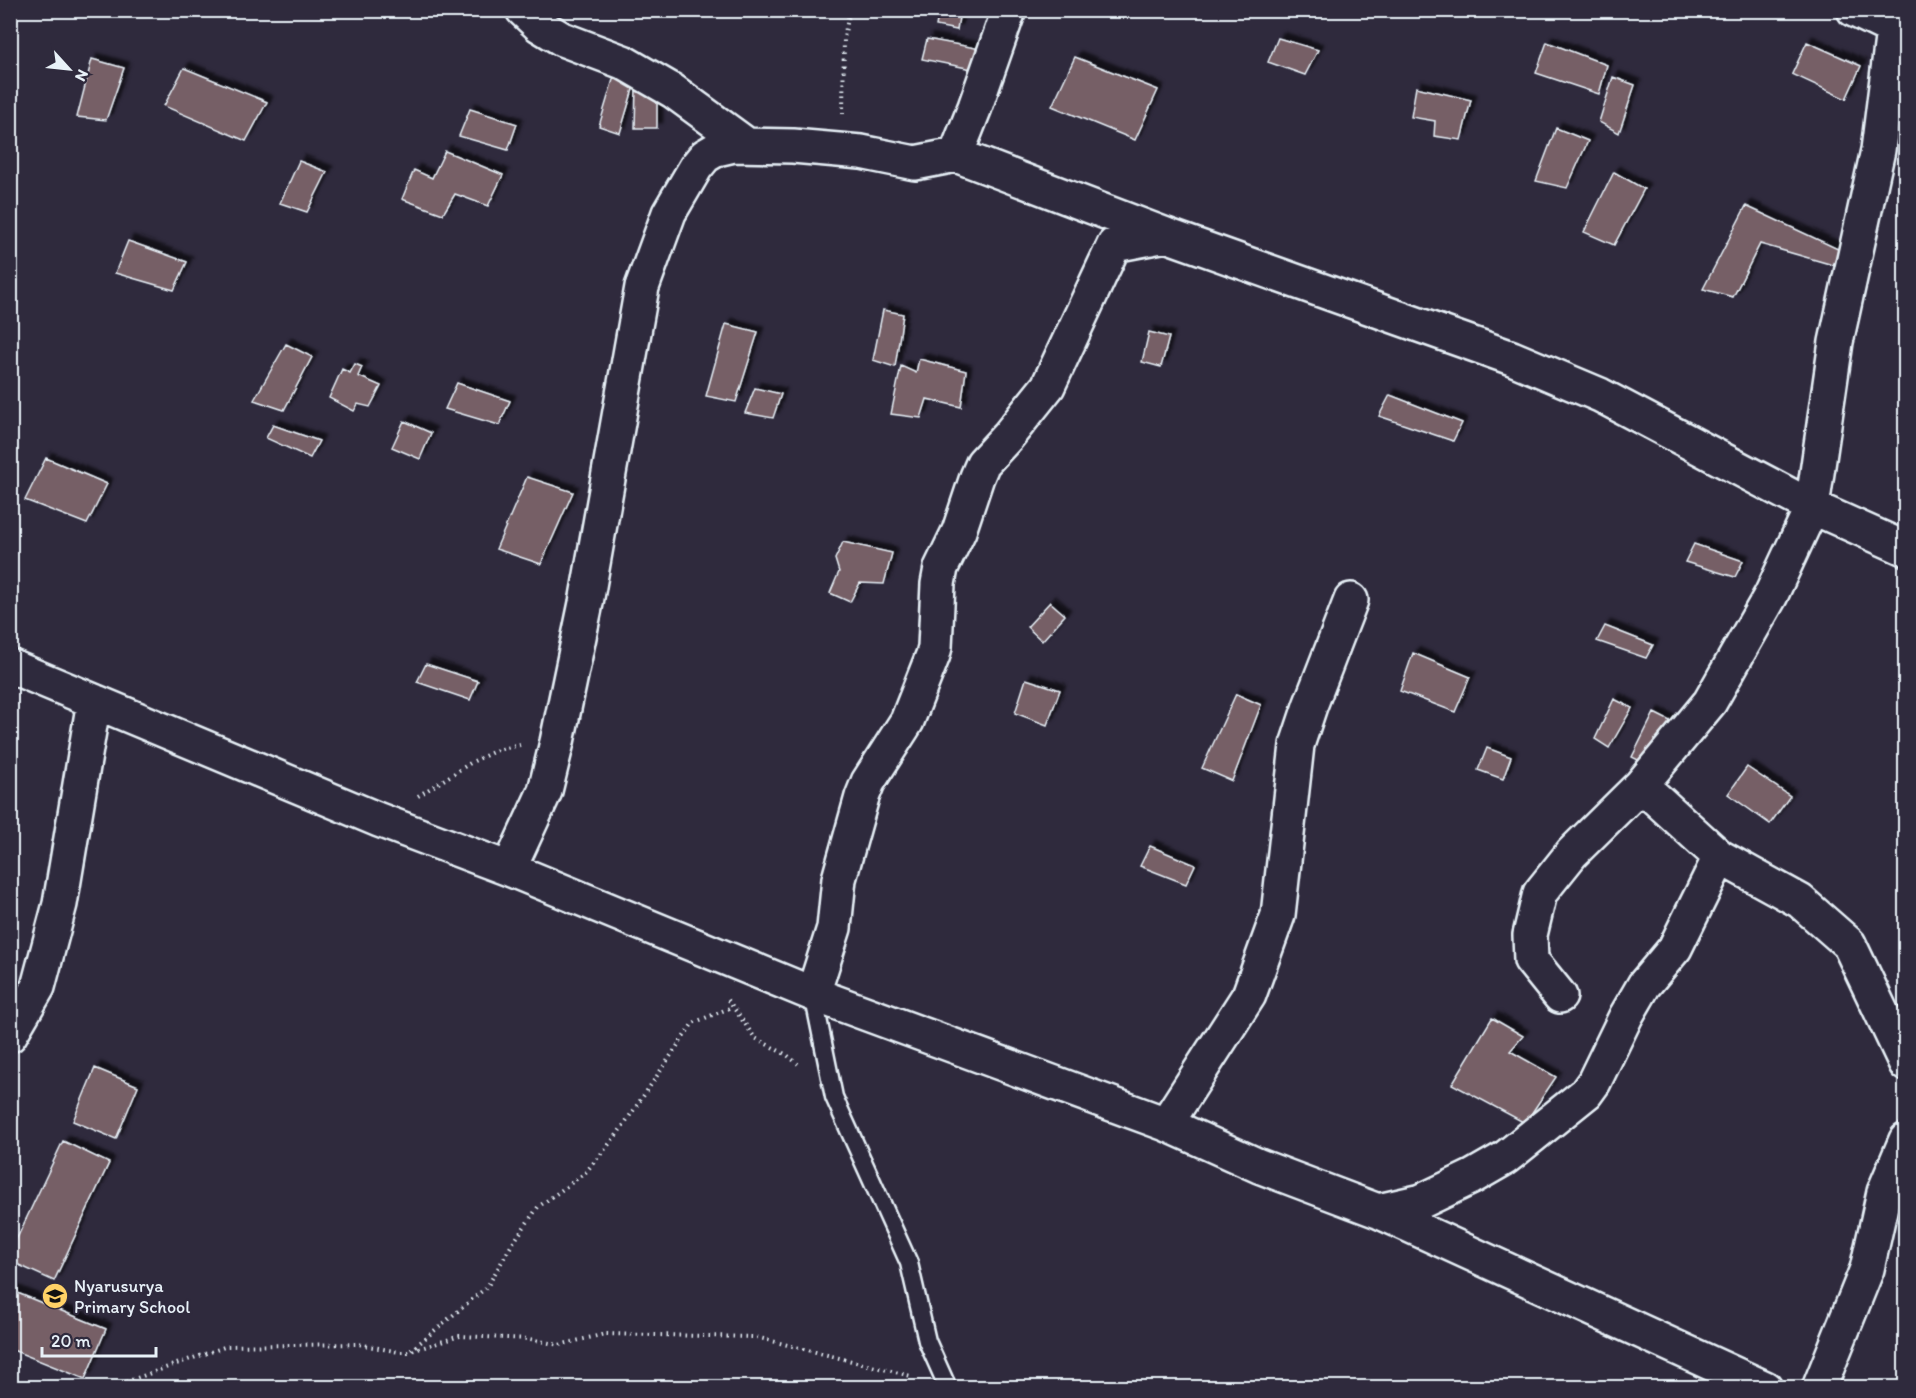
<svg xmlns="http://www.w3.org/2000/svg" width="1916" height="1398" viewBox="0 0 1916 1398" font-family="Itim,sans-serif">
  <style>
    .building { fill: #765f66; stroke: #e8f1f8; stroke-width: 1.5; filter: url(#shadow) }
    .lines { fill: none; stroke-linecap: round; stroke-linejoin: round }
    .lane-casing { stroke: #e8f1f8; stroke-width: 21 }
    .street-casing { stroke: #e8f1f8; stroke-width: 38 }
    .path { stroke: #e8f1f8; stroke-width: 4; stroke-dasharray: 1.5 4.5; stroke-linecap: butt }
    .lane { stroke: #2f2a3d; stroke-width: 16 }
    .street { stroke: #2f2a3d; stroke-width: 33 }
    .labels { text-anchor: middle; stroke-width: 4.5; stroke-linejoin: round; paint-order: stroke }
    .poi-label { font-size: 18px; fill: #e8f1f8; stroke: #2f2a3d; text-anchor: start }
  </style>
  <defs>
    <filter id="shadow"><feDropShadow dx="5.5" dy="-5.5" stdDeviation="1.5" flood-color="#0009"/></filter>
  </defs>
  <rect width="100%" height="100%" fill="#2f2a3d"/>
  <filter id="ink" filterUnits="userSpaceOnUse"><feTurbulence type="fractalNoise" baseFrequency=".0167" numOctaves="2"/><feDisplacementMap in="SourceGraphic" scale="12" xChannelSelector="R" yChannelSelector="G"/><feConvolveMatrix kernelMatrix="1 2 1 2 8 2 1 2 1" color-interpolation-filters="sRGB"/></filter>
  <g filter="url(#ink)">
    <path class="building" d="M939,10H960L957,30L936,26Z
      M1278,38L1318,50L1305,75L1268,62Z
      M927,39L981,49L977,70L922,59Z
      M1547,42L1607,65L1599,94L1536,73Z
      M1807,42L1861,66L1846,99L1792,74Z
      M1075,57L1158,90L1135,140L1052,106Z
      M92,59L124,68L106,120L77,117Z
      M184,68L267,102L246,141L164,106Z
      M615,73L636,79L620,133L599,126Z
      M1613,77L1635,85L1619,133L1599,122Z
      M1416,87L1471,100L1461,140L1434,136L1435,121L1411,117Z
      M636,88H657V128H635Z
      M470,109L517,124L508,150L459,136Z
      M1556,128L1588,141L1567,188L1536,181Z
      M445,151L503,175L488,206L455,194L443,214L402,199L414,170L432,178Z
      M299,161L327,172L307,212L280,203Z
      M1614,172L1644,189L1614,245L1584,232Z
      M1746,206L1840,250L1833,265L1760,244L1733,297L1703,289Z
      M128,241L187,262L174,290L115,273Z
      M883,310L903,314L895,367L873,360Z
      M726,324L758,332L736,402L706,396Z
      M1149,332L1169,337L1161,367L1142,362Z
      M286,344L312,357L284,410L254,400Z
      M919,359L966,371L961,407L927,399L921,418L891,414L901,366L916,373Z
      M355,364L362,367L358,376L381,386L370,407L358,404L354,411L329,398L342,369L350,373Z
      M457,383L510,401L499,425L445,409Z
      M755,388L781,394L773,418L745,413Z
      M1390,395L1462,423L1453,441L1379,416Z
      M404,421L431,433L420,459L392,447Z
      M273,425L319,441L310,458L266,438Z
      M46,458L107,484L87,524L25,500Z
      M527,477L573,492L541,564L496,549Z
      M843,542L892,553L884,584L860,583L850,602L830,593L839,572L835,559Z
      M1694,544L1743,561L1735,577L1685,562Z
      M1050,602L1065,615L1042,641L1027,627Z
      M1605,626L1653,645L1646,658L1597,641Z
      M1413,653L1470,677L1455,712L1400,691Z
      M426,664L478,681L470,700L417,682Z
      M1026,679L1060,690L1047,725L1015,713Z
      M1236,694L1261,705L1232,781L1202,768Z
      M1614,699L1632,708L1609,748L1595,739Z
      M1654,713L1672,722L1650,766L1632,757Z
      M1487,748L1511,757L1503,779L1478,770Z
      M1747,767L1790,796L1770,824L1728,794Z
      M1150,846L1195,865L1186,884L1140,866Z
      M1492,1018L1523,1036L1510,1051L1556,1077L1525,1123L1452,1084Z
      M95,1068L138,1086L116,1139L73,1121Z
      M63,1141L109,1163L54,1281L10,1261V1253Z
      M10,1290L106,1329L85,1379L10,1349Z"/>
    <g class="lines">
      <g class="lane-casing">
        <path id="lane" d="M813,994L834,1097L909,1263L927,1341L948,1388"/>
      </g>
      <g class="street-casing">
        <path id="street" d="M523,10L539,25L562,39L623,62L673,91L747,145
          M1854,10L1906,35
          M956,155L975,107L1009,10
          M10,666L379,820L509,869L813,994L1166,1124L1259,1166L1378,1211L1765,1388
          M1641,785L1720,857L1800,901L1849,944L1906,1064
          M509,869L545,791L557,742L586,603L642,287L669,213L696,167L705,156L717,149L734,145L793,146L861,152L915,163L956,155L1166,235L1512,358L1600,395L1812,507L1906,549
          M813,994L834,928L839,879L862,797L868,782L907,721L933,655L935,647L938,584L941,568L959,531L977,477L983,463L1008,436L1048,386L1114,245L1166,235
          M1560,996L1531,960L1530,935L1540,893L1572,853L1641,785L1710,702L1771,595L1812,507L1836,342L1878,150L1893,30
          M10,1035L38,987L60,904L94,701
          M1166,1124L1249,995L1278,915L1297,745L1310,706L1351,600
          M1378,1211L1422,1201L1472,1177L1505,1158L1586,1093L1594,1082L1626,1016L1644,985L1675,948L1720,857
          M1819,1388L1867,1269L1884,1192L1906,1140"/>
      </g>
      <path class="path" d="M843,114L844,37L850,10
        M418,796L472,762L497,750L520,745
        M728,1000L755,1038L787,1055L798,1064
        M411,1350L487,1287L511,1246L538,1207L585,1173L616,1136L693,1023L732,1007
        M109,1388L227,1346L358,1344L399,1352H408L460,1336L530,1339L559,1345L605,1334L756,1337L911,1376"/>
      <use href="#lane" class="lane"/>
      <use href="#street" class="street"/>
    </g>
  </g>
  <defs>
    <g id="school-disc" transform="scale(1.35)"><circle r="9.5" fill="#ffd166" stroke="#2f2a3d"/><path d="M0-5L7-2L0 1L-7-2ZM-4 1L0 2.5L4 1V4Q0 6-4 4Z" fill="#111"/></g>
  </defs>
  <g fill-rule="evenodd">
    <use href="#school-disc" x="55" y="1296"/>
  </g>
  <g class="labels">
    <g class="poi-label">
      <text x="74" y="1292">Nyarusurya<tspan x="74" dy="21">Primary School</tspan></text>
    </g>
  </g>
  <rect width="1916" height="1398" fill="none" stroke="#2f2a3d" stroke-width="36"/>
  <rect x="18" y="18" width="1880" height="1362" fill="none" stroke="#e8f1f8" stroke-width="2" filter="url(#ink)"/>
  <g transform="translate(69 69) rotate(117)" stroke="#2f2a3d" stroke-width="4.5" paint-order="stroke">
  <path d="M0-4.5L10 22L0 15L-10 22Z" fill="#e8f1f8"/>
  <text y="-9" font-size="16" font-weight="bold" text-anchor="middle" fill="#e8f1f8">N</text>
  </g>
  <path d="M42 1347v9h114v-9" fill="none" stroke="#e8f1f8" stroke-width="3"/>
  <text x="51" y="1347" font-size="18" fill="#e8f1f8" stroke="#2f2a3d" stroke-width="4.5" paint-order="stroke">20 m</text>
</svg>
